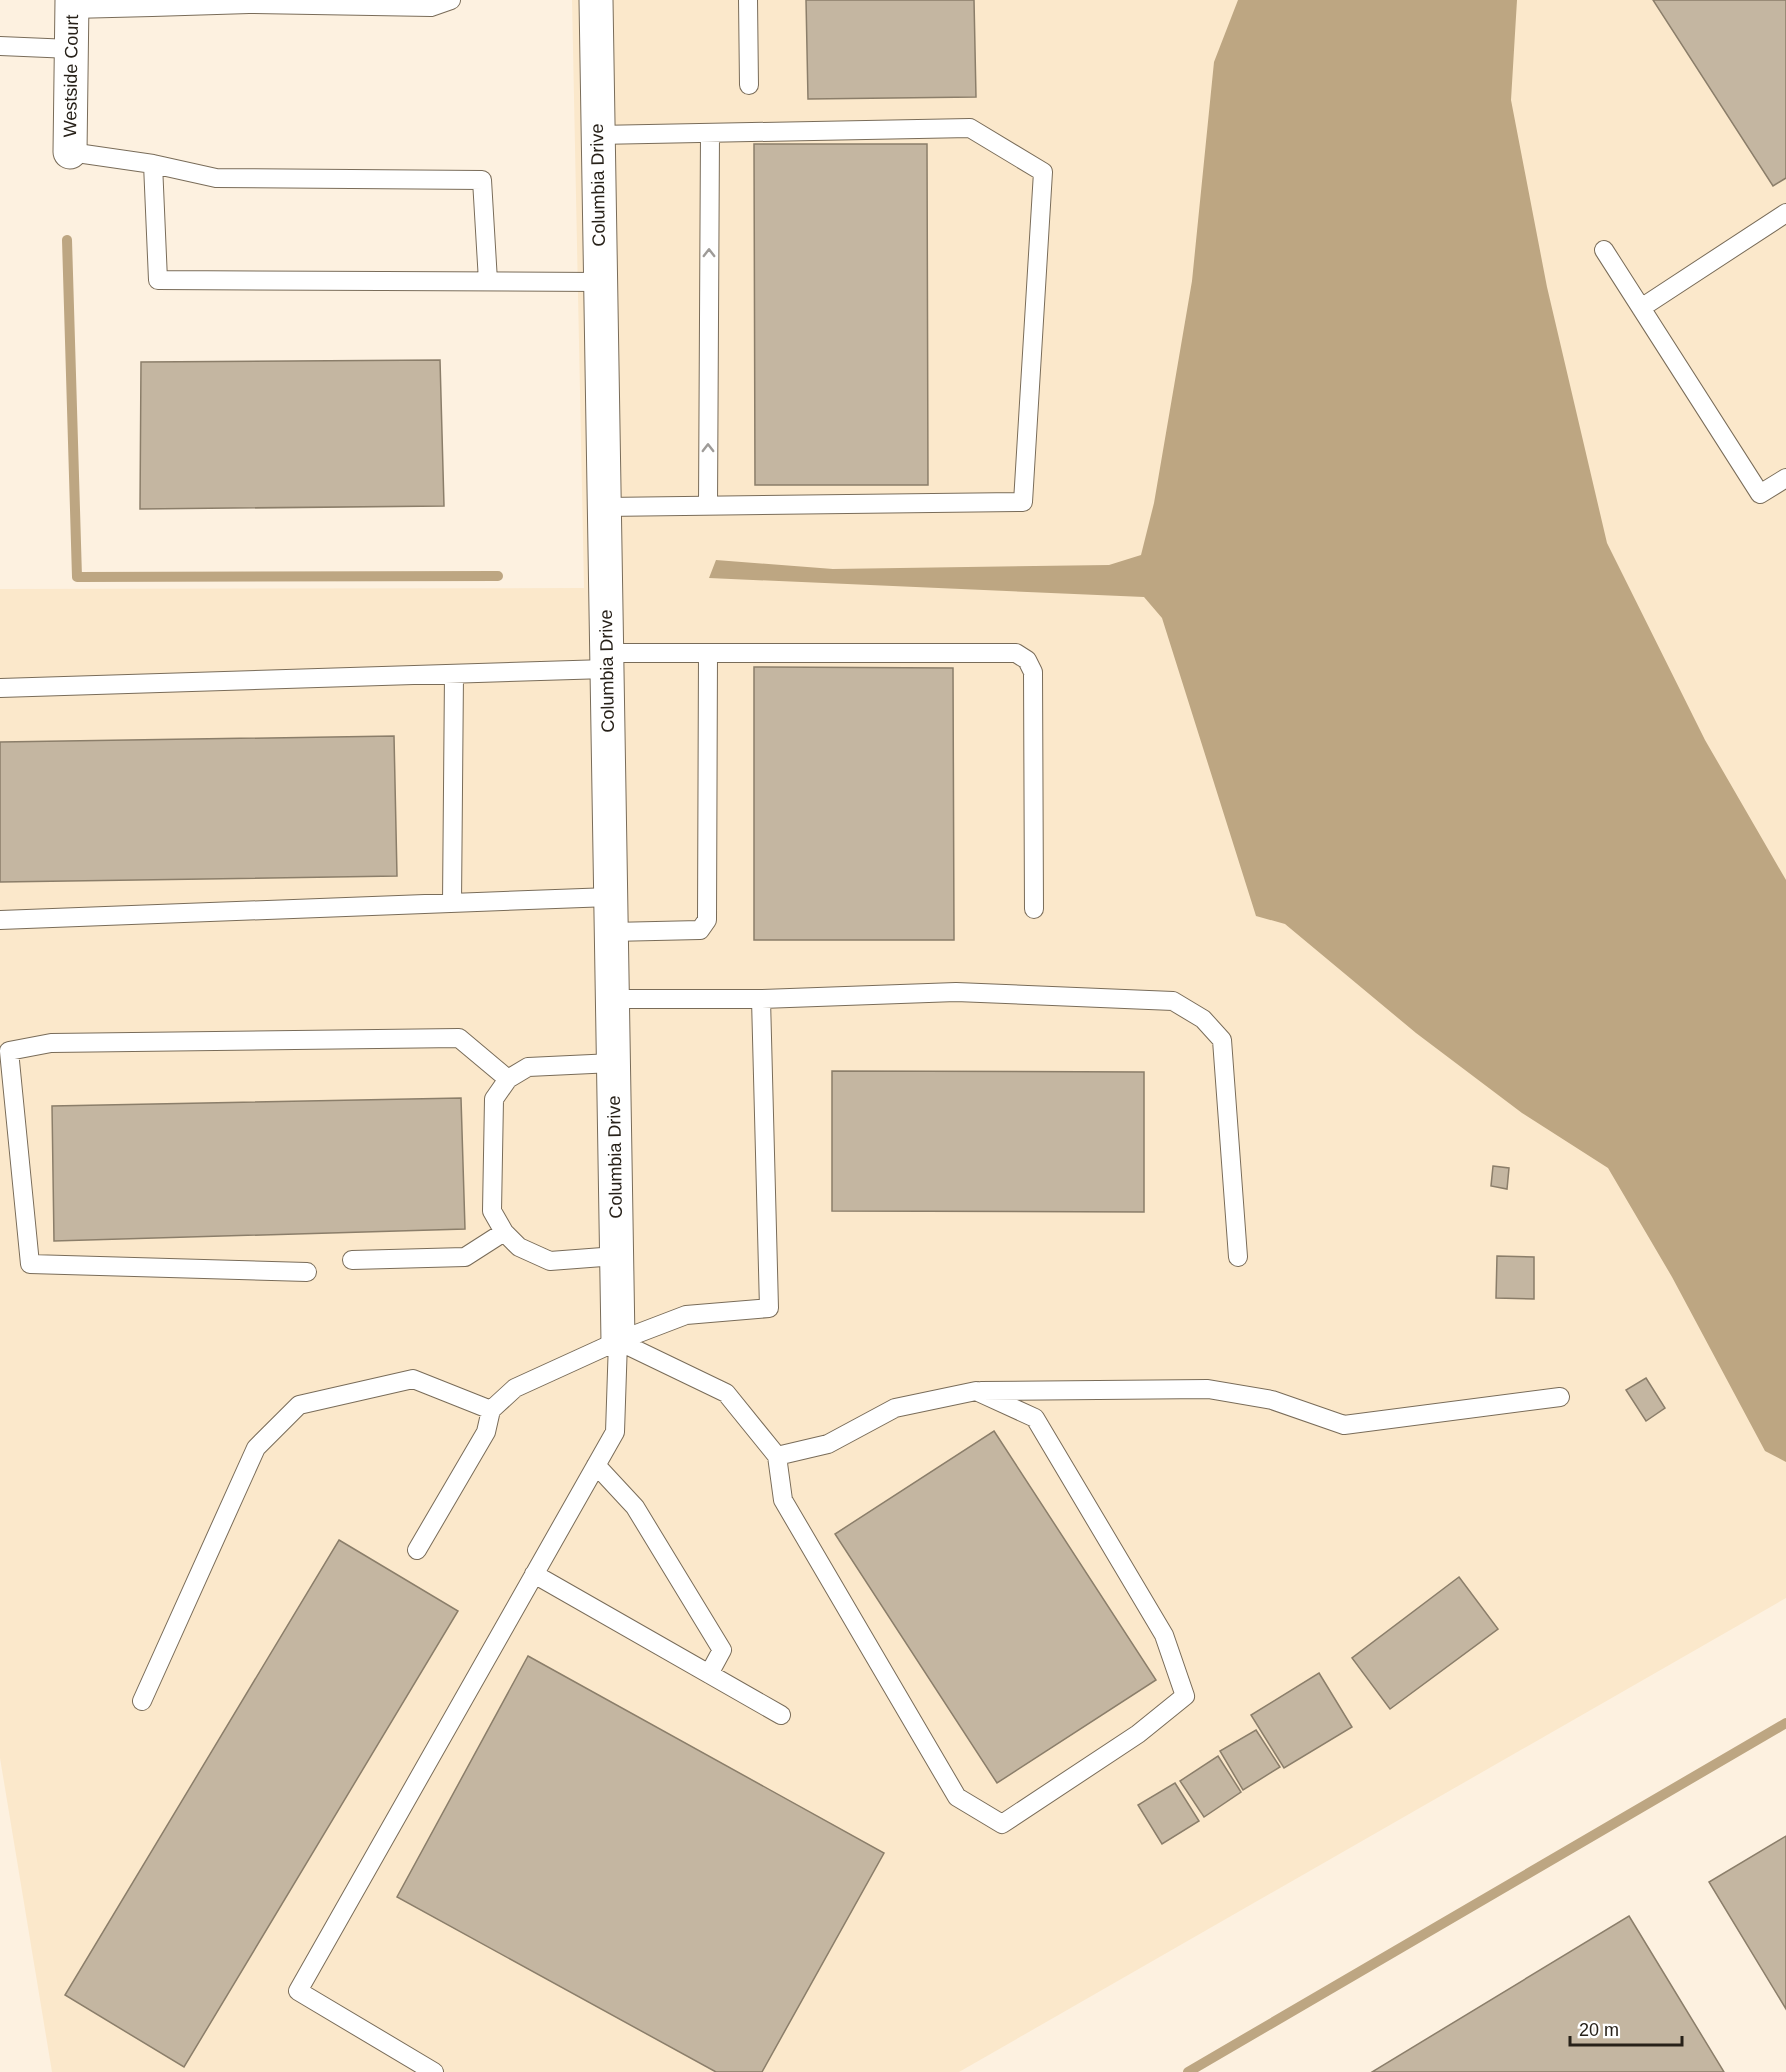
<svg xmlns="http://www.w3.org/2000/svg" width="1786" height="2072" viewBox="0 0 1786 2072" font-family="Arial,sans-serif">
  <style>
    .built { fill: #fbe8cb }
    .water { fill: #bda682 }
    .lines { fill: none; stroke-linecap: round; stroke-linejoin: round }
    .stream { stroke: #bda682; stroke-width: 10 }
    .building { fill: #c4b6a1; stroke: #8b7e6a; stroke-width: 1.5 }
    .lane-casing { stroke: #796c59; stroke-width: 20 }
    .street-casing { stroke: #796c59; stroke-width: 35 }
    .lane { stroke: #fff; stroke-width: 18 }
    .street { stroke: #fff; stroke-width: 33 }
    .oneway { stroke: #9e9b98 }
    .labels { text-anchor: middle; stroke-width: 4.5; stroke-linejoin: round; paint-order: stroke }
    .street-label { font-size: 18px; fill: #272119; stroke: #fff }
  </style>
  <rect width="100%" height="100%" fill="#fdf1e0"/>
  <path class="built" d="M572,0H1786V1598L959,2072H52L0,1758V589L584,588Z"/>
  <path class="water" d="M1238,0H1517L1511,100L1547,287L1607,543L1705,740L1786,880V1462L1765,1451L1672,1277L1608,1168L1522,1113L1416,1033L1285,924L1256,916L1162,618L1144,597L709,578L716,560L833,569L1109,565L1141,555L1154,503L1192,281L1214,62Z"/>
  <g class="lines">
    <path class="stream" d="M67,240L77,577L498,576
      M1188,2072L1786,1723"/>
  </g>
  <path class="building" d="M806,0H974L976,97L808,99Z
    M1653,0H1786V178L1773,186Z
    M754,144H927L928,485H755Z
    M440,360L444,506L140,509L141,362Z
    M754,667L953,668L954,940H754Z
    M394,736L397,876L0,882V742Z
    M832,1071L1144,1072V1212L832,1211Z
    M461,1098L465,1229L54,1241L52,1106Z
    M1493,1166L1509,1168L1507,1189L1491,1186Z
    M1497,1256L1534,1257V1299L1496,1298Z
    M1646,1378L1665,1408L1646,1421L1626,1390Z
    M994,1431L1156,1680L997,1783L835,1534Z
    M339,1540L458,1611L184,2067L65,1995Z
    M1459,1577L1498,1629L1390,1709L1352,1658Z
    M528,1656L884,1853L762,2072H716L397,1897Z
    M1319,1673L1352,1727L1284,1768L1251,1715Z
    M1256,1730L1280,1767L1243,1790L1220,1751Z
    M1218,1756L1241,1792L1204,1817L1180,1781Z
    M1175,1783L1199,1821L1162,1844L1138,1805Z
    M1786,1836V2009L1709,1882Z
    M1629,1916L1724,2072H1372Z"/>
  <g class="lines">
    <g class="lane-casing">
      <path id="lane" d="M748,0L749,85
        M152,7L249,4L431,7L451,0
        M72,9L152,7L161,1
        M0,46L71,49
        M597,135L970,128L1043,172L1023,502L604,507
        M70,152L153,164L216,178L482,180L488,281
        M153,164L158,280L600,282
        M1604,250L1760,494L1786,478
        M1641,308L1786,213
        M708,506L710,133
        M607,653H1016L1027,660L1033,672L1034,909
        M0,688L606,669
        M452,903L454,674
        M0,920L610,897
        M611,932L700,930L707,920L708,653
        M761,999L956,992L1173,1001L1203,1019L1222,1040L1238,1257
        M613,1063L528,1067L508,1079L494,1099L492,1211L504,1232L519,1247L550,1261L616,1256
        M352,1260L465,1257L504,1232
        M307,1272L30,1264L9,1051L51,1043L459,1038L508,1079
        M618,1341L726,1393L777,1456L828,1444L895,1408L976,1391L1035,1418L1164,1635L1185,1696L1138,1734L1002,1824L957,1797L783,1500L777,1456
        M981,1391L1208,1389L1272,1400L1344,1425L1560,1397
        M596,1465L635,1507L722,1650L709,1674
        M417,1550L486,1432L491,1410L515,1388L618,1341L686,1315L769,1308L761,999H612
        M534,1574L781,1715
        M142,1701L256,1448L299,1405L413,1379L491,1410
        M434,2072L298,1991L615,1432L618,1341"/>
    </g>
    <g class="street-casing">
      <path id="street" d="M596,0L618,1341
        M70,152L72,0"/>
    </g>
    <use href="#lane" class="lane"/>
    <use href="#street" class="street"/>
  </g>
  <defs><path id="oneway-chevron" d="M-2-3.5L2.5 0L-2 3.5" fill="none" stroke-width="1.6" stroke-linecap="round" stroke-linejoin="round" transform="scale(1.5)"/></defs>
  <g class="oneway">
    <use href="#oneway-chevron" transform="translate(709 253) rotate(-90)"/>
    <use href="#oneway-chevron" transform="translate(708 448) rotate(-90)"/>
  </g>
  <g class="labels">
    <g class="street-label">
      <text transform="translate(71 76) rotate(-89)" y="6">Westside Court</text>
      <text transform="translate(598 185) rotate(-91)" y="6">Columbia Drive</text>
      <text transform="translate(607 671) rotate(-91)" y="6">Columbia Drive</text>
      <text transform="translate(615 1157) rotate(-91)" y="6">Columbia Drive</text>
    </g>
  </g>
  <path d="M1570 2036v9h112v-9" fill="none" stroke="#272119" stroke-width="3"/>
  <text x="1579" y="2036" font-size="18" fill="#272119" stroke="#ffffff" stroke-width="4.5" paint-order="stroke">20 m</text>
</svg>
